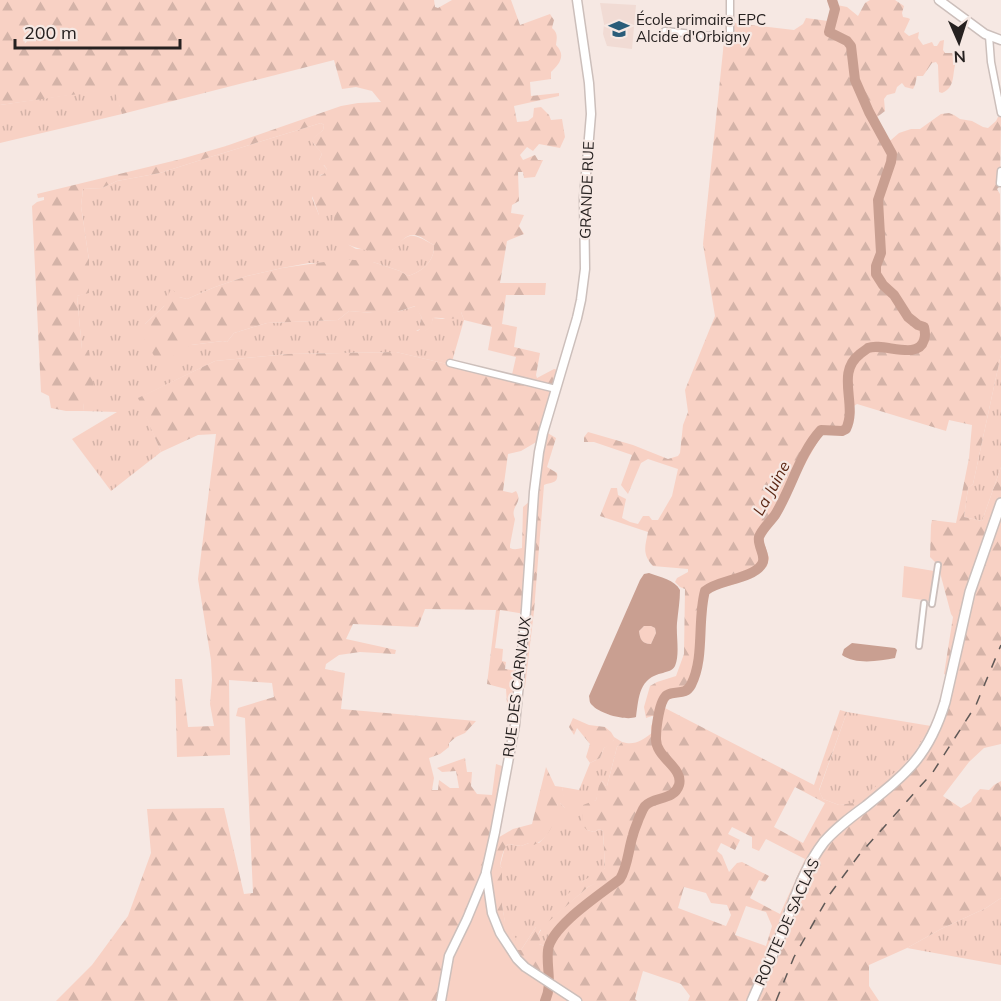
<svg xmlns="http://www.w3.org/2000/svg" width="1001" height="1001" viewBox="0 0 1001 1001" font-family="Mulish,sans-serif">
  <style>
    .built { fill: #f1dbd4 }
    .grass { fill: url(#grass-tufts) }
    .forest { fill: url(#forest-firs); fill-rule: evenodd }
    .park { fill: #f8d1c4 }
    .water { fill: #c99f91; fill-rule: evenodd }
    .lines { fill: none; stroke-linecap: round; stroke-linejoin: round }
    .river { stroke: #c99f91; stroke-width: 10 }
    .pedestrian-casing { stroke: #ccbfbb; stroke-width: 8 }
    .minor-casing { stroke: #ccbfbb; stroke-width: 9 }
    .tertiary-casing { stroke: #ccbfbb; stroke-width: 11 }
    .secondary-casing { stroke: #ccbfbb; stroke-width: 12 }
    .pedestrian { stroke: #fff; stroke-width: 4.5 }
    .minor { stroke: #fff; stroke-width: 6 }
    .tertiary { stroke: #fff; stroke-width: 8 }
    .secondary { stroke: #fff; stroke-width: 9 }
    .rail { stroke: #605957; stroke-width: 1.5; stroke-dasharray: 10 10; stroke-linecap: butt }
    .labels { text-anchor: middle; stroke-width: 4.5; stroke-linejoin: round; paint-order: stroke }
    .poi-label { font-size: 15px; fill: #262120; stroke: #f6e8e3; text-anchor: start }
    .street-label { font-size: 15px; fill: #262120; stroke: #f6e8e3 }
    .water-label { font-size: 16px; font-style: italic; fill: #5c2714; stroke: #f6e8e3 }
  </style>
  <defs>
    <pattern id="grass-tufts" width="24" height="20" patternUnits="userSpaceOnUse" patternTransform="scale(1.5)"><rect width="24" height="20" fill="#f8d1c4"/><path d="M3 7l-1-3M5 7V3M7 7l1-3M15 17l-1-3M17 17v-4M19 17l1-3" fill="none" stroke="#d4b3a8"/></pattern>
    <pattern id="forest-firs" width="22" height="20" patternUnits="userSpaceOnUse" patternTransform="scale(1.5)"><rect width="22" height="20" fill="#f8d1c4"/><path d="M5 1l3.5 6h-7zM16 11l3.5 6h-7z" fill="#d4b3a8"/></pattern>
  </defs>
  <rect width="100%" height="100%" fill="#f6e8e3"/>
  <path class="built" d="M600,3L636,5L632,49L607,46L603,34L604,24Z"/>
  <path class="grass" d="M115,88L122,114L0,143V105Z
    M321,123L324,125L323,130L312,140C314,146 319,148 322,154L319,160L327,169L325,174L320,175L312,198L319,215L334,214L336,221L349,245L356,249L392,250C411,230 412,234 434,245C435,261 422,272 408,276L400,271L373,262L309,263L282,268L247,276L215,287L187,299L179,297L164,306L145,324L191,345L223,341L227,342L234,333L267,323L338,320L349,311L373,313L397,312L416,306L422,318L420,323V329L410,334C424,331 429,333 433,318L443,319L459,312H461L464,320L451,365L396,352L288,354L215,361L139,398L161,452L111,491L72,439L117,412L83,411L89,350H82L77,296L89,292V260L81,206L83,189L102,188L117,181L160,173L207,158Z
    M1001,354V467L982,521L964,517L968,488L973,484Z
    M847,712L931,726L914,753L901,768L853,804L839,805L823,799L819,791Z
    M614,737L622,742L617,747L607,786H606L602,781L596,800L593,802L587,830L594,832L599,829L603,831L605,868L598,874L583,881L548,921L588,887L601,880L606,887L571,919L557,936L553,949L539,944L538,935L541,930L536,927L521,950H517L515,948L510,922L505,923L502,905V868L500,866L505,847L508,844L521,846L529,843H539C552,831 553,820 558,803H560L565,808L562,787L579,790L590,763L600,758L604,748L614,740Z
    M1001,898V965L907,948L941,929L986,908Z"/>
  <path class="forest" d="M0,0H434L435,7L438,8L452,0H511L520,25L550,14L554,20L552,28C558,33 557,37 556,45C566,55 560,64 551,72V79L530,82L531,96L559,93V96L514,106L517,122L528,121L533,117L534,108L541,107L549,115L551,120L562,119L565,137L560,148L539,144L533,151L527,147L520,155L523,160L535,155L538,160H543L535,177L524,178L523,172H518L519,201L512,205L511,213L524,215L519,226L524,234L507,241L500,283H546L545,295H506L502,324L517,327L514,347L540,353L536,375L537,378L554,369L559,370L541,429L556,438L547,467L557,473C559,484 551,482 544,485L534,611L525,687L507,704L506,689L487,684L496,610L425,609L418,627L353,624L346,639L396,650L395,654L360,652L339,655L326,664L325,669L345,673L341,709L476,721L465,733L456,737L449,743V747L440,754L429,758L434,778L432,790H438L439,780L450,788H459L456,771L442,772L437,768L465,758L467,772H472L471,786L477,794L492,795L496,764L505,767L489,843L513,829L532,824L546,767L555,786L562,787L564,796L571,800L573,806L567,810L560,803H558C556,819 550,838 534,845L529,843L521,846L508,844C503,849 501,859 500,866L502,868V905L505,922H510L512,923L513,936L516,938L515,948L517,950H521L536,927L542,926L538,935L540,939L539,944L553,949L557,936L571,919L606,887L601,881L588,887L548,922L546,916C557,905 568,893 580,883C588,877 597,874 605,868L603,831L599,829L594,832L587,830L582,825L583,805L596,800L600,780L602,781L606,786H607L617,747L622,742C635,746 642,740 652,733C650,727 651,723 656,720V717L652,716L646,718L644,707L650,686L657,682L676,676L684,654L685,589L680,587L675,582L677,578L688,572V569L653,566C642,554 645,547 648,532L600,516L611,488H617L618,495L626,499L622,518L630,522L638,524L643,516H649L652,520H658L672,496L678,469L648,459L641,463L628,494L621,485L632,455L594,442H584V437L588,432L633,445L668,459L678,456L680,453L683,425L688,412L685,390L715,316L703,244L726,22L794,30L803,24L806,18L828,21L831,9L837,5L847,7L858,16L865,3L870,0H895L904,6L902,13L903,17L908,18L910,19L904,32L909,36L919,32L918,38L923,45L932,42L934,46H937L940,41L944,40L943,50L945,53H953L957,60C951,72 957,87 942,93L939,92L938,65L936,62L932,63L923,76H917L915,85L913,89L905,87L902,83L897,87L895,93L887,95L884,99L885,111L872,121C874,134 878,136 891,140L899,133L911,129H920L941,114L949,113L954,115L960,119L972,121L983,127L988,128L996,121L998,117H1001L1000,186L997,189L1000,194L1001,354L973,484L968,488L964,517L982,521L1001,467V744L984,748L969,762L943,796L961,808L971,802L973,797L980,789L989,790L994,785L1001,781V898L986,908L941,929L907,948L869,965V986L879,1001H688L690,996L681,984L643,971L635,999L637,1001H571L449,982L446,1001H56L92,965L128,916L151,853L147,809L224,808L244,894L253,893L245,718L236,716L238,708L274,697L272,683L229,680L230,755L177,757L175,679H182L188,727L214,726L210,704L212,680L211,660L198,579L216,434L198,435L161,452L138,398L215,361L288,354L396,352L511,379L516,357L488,350L492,327L464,320L461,312H459L457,318C449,320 442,317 433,318L431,326L419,337H412L410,334L411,331H418L420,329V323L422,318L415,306L397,312L379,316L373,313L349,311L338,320L267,323L234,333L227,342L223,341L191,345L159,365L143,336L145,324L164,306L170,291H174L179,297L187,299L215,287L247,276L282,268L345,259L373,262L400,271L408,276C422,272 435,261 434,245C428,242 420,235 413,235C403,235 398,248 390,251C380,255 343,247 337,237C332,230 336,223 334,215H319L311,193L315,178L324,174L327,169L324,165L316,167L315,164L319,160L322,154L311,140L323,130L324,125L321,123L207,158L160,173L117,181L102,188L83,189L81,206L89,260V293L77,296L82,349L89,350L95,397L84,403L83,411H66L51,408L49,396L41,392L32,206L37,202L44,200V197L38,198L37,194L181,159L226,146L341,106L358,103L381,102L372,91L356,87L342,89L334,60L122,114L114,89L0,105ZM857,404L946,431L949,420L972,425L969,458L956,523L932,520L931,525L930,557L938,565L951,614L953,617L944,674L946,675L941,701L931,726L914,753L901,768L853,803L839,805L823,799L819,790L847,712L840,710L814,785L661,706C670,685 678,699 688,689C697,680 697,662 699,651H703L708,594L714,589L732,585L752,577L767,566L769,558L764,543V536L780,516L801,471L822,434C828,432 832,433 838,433C854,434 855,418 854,406ZM538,441L530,501L523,507L522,548C518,549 514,550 510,548V545L515,519C509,506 524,504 516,491L512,493L503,491L508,454L521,451ZM500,610L525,614L517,671L505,669L506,662L502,661L503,649L495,648ZM795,787L825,803L803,843L774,827ZM732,827L752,837V848L759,851L766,839L805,859L780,914L750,898L759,880L765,882L769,876L742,862L737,863L729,872L722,855L717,851L721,843L735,850L740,840L728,834ZM684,887L706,893L711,903L727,905L731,915L726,926L678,908ZM746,906L766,912L772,926L766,946L735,935Z
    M644,626H651L655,628L656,633L651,644C642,644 640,639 639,631Z
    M573,718L589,725L605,727L611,732L614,737V740L611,744L604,748L600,758L590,763L586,757L590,744L577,728L574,735L569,727Z"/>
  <path class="park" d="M904,566L934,571L930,601L902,597Z
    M485,885L505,948L571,1001H446L449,982L456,949Z"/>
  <path class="water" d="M649,573C660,577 675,580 680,590C680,601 678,612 677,623C676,636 680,654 675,666C672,671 668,671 663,673C639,678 639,696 636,717C626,721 600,714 592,705C589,702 590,701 589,696L640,580L644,574ZM644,626H651L655,628L656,633L651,644C642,644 640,639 639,631Z
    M852,643L895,648L897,650L895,658C879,661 856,665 842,655L844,649Z"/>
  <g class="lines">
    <path class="river" d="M545,1001C553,984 546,968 548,950C551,926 601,894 620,879C628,866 628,850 633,835C634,830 637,824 639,818C641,814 642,810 645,806C654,796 674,801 679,785C684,767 655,758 656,738C656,730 659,700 667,695C676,690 685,696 691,685C705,658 697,620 705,591C717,580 753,579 762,564C767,556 757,546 759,537C762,529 770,522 775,515C792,488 799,454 821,430L842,431L846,429C858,405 835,373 860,354C861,353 867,349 868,348C883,342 918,361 924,340C926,335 925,331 924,327L918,325L908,317L894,295L883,285L876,274V266L881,253L878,200L891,162L892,154L869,112L855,80L851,46L847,41L829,32L835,9L832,0"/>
    <g class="pedestrian-casing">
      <path id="pedestrian" d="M932,604L938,565
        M919,646L924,603"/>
    </g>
    <g class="minor-casing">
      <path id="minor" d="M665,31L730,38V0
        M989,36L991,62L1001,113
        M1000,183L1001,171
        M450,363L556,389"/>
    </g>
    <g class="tertiary-casing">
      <path id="tertiary" d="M577,0L589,83L591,114L584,198L585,269L581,300L577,318L543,433L539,452L534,492L526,610L515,725L495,832L486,872L492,913L500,933L517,959L525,967L577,1001
        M939,0L985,34L1001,40
        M441,1001L449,956L467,919L486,873"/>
    </g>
    <g class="secondary-casing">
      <path id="secondary" d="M752,1001C762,977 774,954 783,929C795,899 804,868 824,842C836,828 851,817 866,806C908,772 929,755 945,702L970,592L1001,503"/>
    </g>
    <use href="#pedestrian" class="pedestrian"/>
    <use href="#minor" class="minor"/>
    <use href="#tertiary" class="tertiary"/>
    <use href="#secondary" class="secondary"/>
    <path class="rail" d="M776,1001L794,957L830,894L859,855L933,772L976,705L1001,645"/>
  </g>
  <defs>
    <g id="school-bare" transform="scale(1.62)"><path d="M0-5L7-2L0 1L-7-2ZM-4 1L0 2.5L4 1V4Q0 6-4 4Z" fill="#295c79" stroke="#f6e8e3" stroke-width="2.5" paint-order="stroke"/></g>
  </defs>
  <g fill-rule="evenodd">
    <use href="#school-bare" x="619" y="29"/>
  </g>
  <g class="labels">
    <g class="poi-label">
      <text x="636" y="25">École primaire EPC<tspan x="636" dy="17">Alcide d'Orbigny</tspan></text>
    </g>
    <g class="street-label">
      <text transform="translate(587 190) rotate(-88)" y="5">GRANDE RUE</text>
      <text transform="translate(517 687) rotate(-83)" y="5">RUE DES CARNAUX</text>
      <text transform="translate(787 922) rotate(-66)" y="5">ROUTE DE SACLAS</text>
    </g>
    <g class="water-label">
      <text transform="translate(771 488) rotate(-61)" y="6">La Juine</text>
    </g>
  </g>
  <g transform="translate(959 42) rotate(177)" stroke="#f6e8e3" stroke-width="4.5" paint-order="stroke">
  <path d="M0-4.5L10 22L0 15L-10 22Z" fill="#262120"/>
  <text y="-9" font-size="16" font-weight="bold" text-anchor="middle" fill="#262120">N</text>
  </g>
  <path d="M15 39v9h165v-9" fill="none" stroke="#262120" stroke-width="3"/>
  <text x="24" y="39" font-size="18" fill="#262120" stroke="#f6e8e3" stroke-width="4.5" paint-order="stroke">200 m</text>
</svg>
